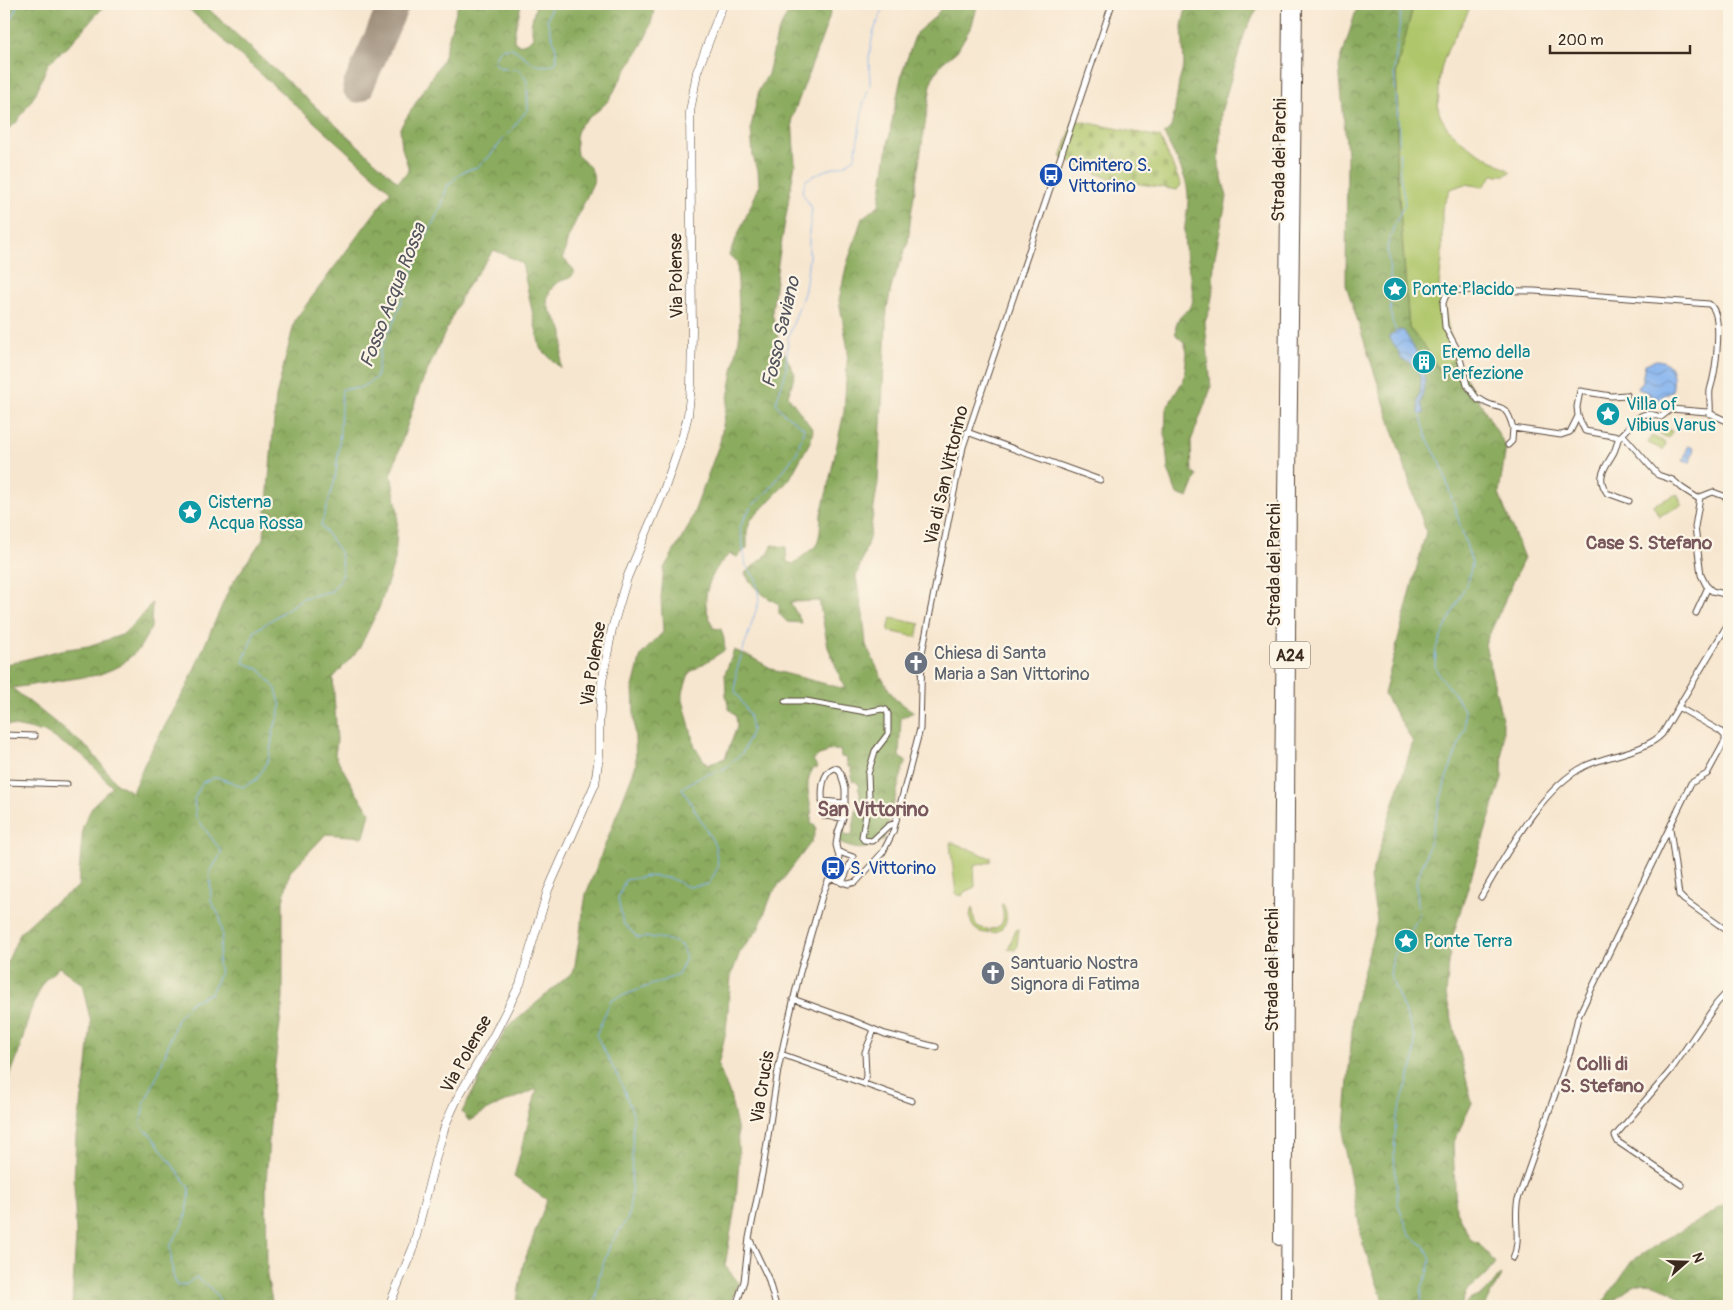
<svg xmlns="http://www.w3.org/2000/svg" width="1733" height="1310" viewBox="0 0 1733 1310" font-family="Pangolin,sans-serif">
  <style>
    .green { fill: #afc66a; stroke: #757844 }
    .forest { fill: url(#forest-crowns); stroke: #636a3e }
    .cemetery { fill: url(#cemetery-stones); stroke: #757844 }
    .water { fill: url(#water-waves); stroke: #606e86 }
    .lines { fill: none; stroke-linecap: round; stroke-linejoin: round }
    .stream { stroke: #84b3ef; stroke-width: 1 }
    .runway { stroke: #998876; stroke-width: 31 }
    .street-casing { stroke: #574639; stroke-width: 7 }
    .secondary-casing { stroke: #574639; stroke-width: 9 }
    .highway-casing { stroke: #574639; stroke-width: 12 }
    .street { stroke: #fff; stroke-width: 5 }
    .secondary { stroke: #fff; stroke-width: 8 }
    .highway { stroke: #fff; stroke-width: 10 }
    .labels { text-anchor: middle; stroke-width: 4.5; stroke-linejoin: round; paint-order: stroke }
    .shield { fill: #fcf5e5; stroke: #75675a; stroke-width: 1 }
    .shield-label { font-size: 16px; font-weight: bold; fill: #3b2a1e }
    .street-label { font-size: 18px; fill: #3b2a1e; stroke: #fcf5e5 }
    .transit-label { font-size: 18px; fill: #164399; stroke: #fcf5e5; text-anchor: start }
    .culture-label { font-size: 18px; fill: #0d838f; stroke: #fcf5e5; text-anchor: start }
    .worship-label { font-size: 18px; fill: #5b616d; stroke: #fcf5e5; text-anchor: start }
    .water-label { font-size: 19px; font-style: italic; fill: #51535d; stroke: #fcf5e5 }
    .neighbourhood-label { font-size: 19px; font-weight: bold; fill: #78585d; stroke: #fcf5e5 }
    .quarter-label { font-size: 20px; font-weight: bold; fill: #78585d; stroke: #fcf5e5 }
  </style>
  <defs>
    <pattern id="forest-crowns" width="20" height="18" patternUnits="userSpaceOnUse" patternTransform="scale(1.25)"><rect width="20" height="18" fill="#8bab5e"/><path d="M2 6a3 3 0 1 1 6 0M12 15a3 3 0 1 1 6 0" fill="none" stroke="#738b4d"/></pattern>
    <pattern id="cemetery-stones" width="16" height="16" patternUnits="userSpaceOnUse" patternTransform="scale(1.25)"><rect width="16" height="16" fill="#afc66a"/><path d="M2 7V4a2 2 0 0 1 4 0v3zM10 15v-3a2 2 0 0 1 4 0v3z" fill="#97aa5b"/></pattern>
    <pattern id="water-waves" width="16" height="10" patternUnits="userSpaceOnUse" patternTransform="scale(1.25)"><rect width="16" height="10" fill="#84b3ef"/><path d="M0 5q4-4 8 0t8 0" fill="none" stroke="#6d92c1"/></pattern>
  </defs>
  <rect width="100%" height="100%" fill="#fcf5e5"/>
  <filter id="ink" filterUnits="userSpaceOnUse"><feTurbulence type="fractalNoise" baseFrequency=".02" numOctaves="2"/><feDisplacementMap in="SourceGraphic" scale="10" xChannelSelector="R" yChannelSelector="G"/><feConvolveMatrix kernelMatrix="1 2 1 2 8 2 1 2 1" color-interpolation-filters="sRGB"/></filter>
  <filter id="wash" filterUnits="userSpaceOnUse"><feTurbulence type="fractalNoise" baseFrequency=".0096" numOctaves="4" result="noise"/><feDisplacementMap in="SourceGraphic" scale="20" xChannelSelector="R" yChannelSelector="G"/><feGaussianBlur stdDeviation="1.12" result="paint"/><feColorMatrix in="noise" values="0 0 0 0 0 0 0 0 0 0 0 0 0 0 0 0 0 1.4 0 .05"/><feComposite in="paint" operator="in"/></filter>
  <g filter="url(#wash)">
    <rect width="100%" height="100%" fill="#f7e6cf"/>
    <path class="green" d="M1411,4H1471C1466,19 1457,31 1450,45C1443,59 1438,76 1439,93C1439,99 1437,109 1440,115C1452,143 1488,156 1511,172L1505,175H1493L1483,187L1466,184L1450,189L1442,209V260L1439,285L1455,359L1446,365V381L1426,348L1409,328L1396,156L1398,111L1396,72L1412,11Z
      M1657,425L1672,431L1669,438L1654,432Z
      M1652,436L1666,443L1663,450L1648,443Z
      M1677,494L1682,505L1659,516L1653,505Z
      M891,618L920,624L917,637L888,631Z
      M950,843H954L991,858L990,862L974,866L975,887L964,892L962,896L956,894Z
      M1003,904C1010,916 1007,931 991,933L990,929C1005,928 1005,916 1001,905Z
      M972,908C976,919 971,928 988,929L989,933C973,934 967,921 972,908Z
      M1019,929L1017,947L1015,950L1008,949L1016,930Z"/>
    <path class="forest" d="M4,4H106L71,43L48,64L35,95L16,123L4,132Z
      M183,4H203L398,182L409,170L402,148L400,128L443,59L458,4H521C519,17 514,28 514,41L519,45L528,42L533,37L531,25L536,4H654C654,32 634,57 620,80C616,87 612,97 606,103C586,124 572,119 577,155C586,164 596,169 593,183L568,238L563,258L574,270V274C569,281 557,279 552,288C538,308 560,317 563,333C564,344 561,358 560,368L540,348L522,263L494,250L464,291L420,387L391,474L398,512L395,560L379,608L359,649L333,678L337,740L335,755L357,794L370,812L364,837L326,834L290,872L283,900V999L273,1080L266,1183L267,1276L273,1306H72L76,1236L74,1182L76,1136L87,1066L91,1023L82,984L59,967L44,981L30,1012L18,1055L4,1091V973L6,965L20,933L49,906L78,887L83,826L93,805L112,787L84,756L44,732L4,724V665L61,650L88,646L122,635L137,621L152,603L151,628L139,649L120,666L98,675L12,688L90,750L116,783L132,792L147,758L187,686L230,587L264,537L276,397L295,320L391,191Z
      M792,4H833L827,24L792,118L795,163L778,263L772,313L779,343L795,374L788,396L813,430L811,440L789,480L750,521L747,531V548L737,557L730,554C716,564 704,588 706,605C707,613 711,621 713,628L721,629L724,639L725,650L689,673L682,696L695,747L707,765L725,758L737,727L736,716L729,709L726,695L725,674L734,650L751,657L776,671L845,689L828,647L819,601L790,602L802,623L787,622L779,614V604C765,597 752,588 745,573L769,553L772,545L786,547L787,562L793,564L817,545L820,532L821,514L827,491L844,412L848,350L839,300L846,267L862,218L879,205L891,126L902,73L916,33L935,17L944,4H978L972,25L957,51L942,63L932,79L911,215L908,242L892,284L887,308L878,482L869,539L856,577L863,614L866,645L883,680L895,699L914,712L901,718L899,757L907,762L903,768L884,840C862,851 861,851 839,843L840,832L845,833V836L852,835L857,806L860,803V792L858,788L860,786L855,781H852L851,766L848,767L846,758L841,757L840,750L827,751L826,753L819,755L813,760L818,768H813C805,781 808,794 811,808C812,813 811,819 811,824L815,825L816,829L812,841L772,894L759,928L740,952L731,976L726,1031L718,1065L730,1095L737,1128L739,1161L736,1201L725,1266L739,1283L730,1306H516L523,1265L547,1200L514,1177L537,1089L491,1108L469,1121L462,1112L506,1029L574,971L586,894L636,765L633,687L641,655L663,632L661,598L664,568L689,526L720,442L740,333L737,262L729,255L759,187L758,170L753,157L751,127L759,90L768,74L777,35Z
      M1187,4H1265L1257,9L1245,32L1221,112L1219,166L1227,197L1214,261L1213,291L1210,309L1205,322L1211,388L1191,441L1192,472L1197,475L1188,498L1177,494L1168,469L1165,435L1166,409L1184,379L1187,352L1184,342L1176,335C1173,313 1190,315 1193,300C1194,290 1186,259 1185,247C1182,229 1189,211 1188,194C1187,175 1172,151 1164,134L1171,127L1174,115L1179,82L1184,65L1182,26Z
      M1358,4H1411L1412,11L1396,72L1398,111L1396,156L1409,328L1426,348L1445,380L1446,365L1455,359L1506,447L1499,494L1524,558L1485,644L1503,723L1502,778L1451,942L1446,995L1472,1103L1453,1144L1456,1211L1471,1240L1479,1243L1495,1263L1481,1280L1470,1288L1466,1292L1461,1306H1385L1363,1244L1343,1141L1354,1007L1377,921L1370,879L1413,742L1384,694L1426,532L1346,285L1347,154L1339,66Z
      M1729,1200V1306H1686C1673,1289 1648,1275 1629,1289C1619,1296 1614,1303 1602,1304L1632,1261L1661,1242L1712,1213Z
      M1500,1275L1501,1276L1484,1306H1465C1469,1297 1477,1298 1484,1293C1490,1290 1495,1280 1500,1275Z"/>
    <path class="cemetery" d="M1074,120L1160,137L1181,185L1177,190L1110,179L1061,158Z"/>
    <path class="water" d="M1400,330L1404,331L1417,353L1418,366L1424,376L1425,383L1421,403L1424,414H1419L1418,402L1421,385L1420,375L1412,364L1401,359C1399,350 1393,344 1389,336L1396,331Z
      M1656,360C1674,360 1675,378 1672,392L1665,395L1657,401L1652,398L1647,392L1637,389L1638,386L1643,383V375L1645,364Z
      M1688,446L1694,448L1690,463L1683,461Z"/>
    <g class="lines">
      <path class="stream" d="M4,37L18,4
        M1396,331L1392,321L1390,305L1391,283L1387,247L1395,223L1405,204L1400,176L1399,130L1394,71L1402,4
        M1420,413L1427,438L1441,464L1472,563L1469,578L1436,648L1435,666L1439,675L1453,692L1464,710L1465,728L1446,779L1425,859L1416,881L1419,915L1412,929L1393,956L1390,976L1415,1037L1414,1062L1396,1120L1394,1154L1398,1204L1410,1236L1425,1246L1431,1260L1428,1273L1422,1287L1421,1306
        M221,1306C219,1292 207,1286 196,1277L187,1284L177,1286L173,1276L170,1246L184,1223L189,1201L190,1189L151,1135L140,1125L144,1104L159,1072L177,1019L191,1002L211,993L220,973L218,963L222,935L220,917L211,901L210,872L222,852L196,817L194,799L203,782L217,777L243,787L257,779L269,758L273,732L281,707L276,689L260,670L243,662L255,631L303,598L332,591L343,575L340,552L321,525L335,480L339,446L342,389L360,388L376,378L381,348L394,321L411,277L421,246L442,205L447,186L462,172L477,167L488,158L528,109L527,81L520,70L498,67L494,59L500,49L512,48C528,58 538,73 557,62L556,49L547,20L552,4
        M595,1306L599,1276L610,1245L628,1218L631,1197L633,1114L622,1085L596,1035L611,1000L678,975L686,958L681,945C666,938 654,936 638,938L623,923L618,899L625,880L648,876L670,878L688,887L709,884L718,867L715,845L682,788L699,777L724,769L743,752L752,730L749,714L735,691L736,672L759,601L756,579L746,566L740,527L750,508L769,490L797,452L804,428L782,412L776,403L786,371L788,338L805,290L809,257V232L812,209L802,192L806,180L823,171L844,165L855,158L863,105L870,85L869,57L873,33L885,4"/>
      <path class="runway" d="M358,87L394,4"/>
    </g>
  </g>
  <g filter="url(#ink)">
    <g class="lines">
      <g class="street-casing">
        <path id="street" d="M1578,416L1577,407L1580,391L1611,396L1627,395
          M1513,428C1505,398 1498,413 1480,399L1478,400L1467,385L1458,351L1445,327L1443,303L1446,295L1450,291L1464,290L1534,291L1709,304C1725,314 1715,374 1710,390C1709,397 1711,406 1710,414
          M967,432L1100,480
          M1623,435L1658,475L1673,480L1682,488L1699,499
          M1619,437C1617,442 1616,448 1614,452C1606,467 1595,476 1607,493L1629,501
          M1508,445L1512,441L1513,428L1561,435L1570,432L1578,416L1585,431L1619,437C1629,431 1636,413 1649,414C1653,414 1657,416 1661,417L1671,409L1707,412L1729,422
          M1729,498L1713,492L1700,497L1695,527L1701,575L1706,585L1712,591L1729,595
          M1696,613L1708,587
          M785,701H806L866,712L882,709L886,710L888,714V734L875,751L868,774L869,797L862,837L864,840L872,841L888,826L895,823
          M4,735L35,736
          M4,782L67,784
          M822,801L845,803
          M1670,828L1679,895L1684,900L1729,932
          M839,852L853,857L842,883
          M833,879L848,884L856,882L883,852L893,832L920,729L922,653L963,447L1112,4
          M833,879L839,857L836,845L838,832L843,818L845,803V789L841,774L838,769L834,768C818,775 822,802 824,816L843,818
          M1481,897C1506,855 1540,789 1585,766C1607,755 1645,752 1662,734L1729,622
          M793,999L849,1019L885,1034L936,1047
          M781,1054L912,1101
          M864,1084L866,1076L865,1052L874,1030
          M1682,1185L1618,1142L1615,1136L1671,1070L1717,1003L1729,990
          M749,1238L768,1278L776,1306
          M1513,1258C1522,1240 1513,1218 1518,1199L1570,1052L1578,1017L1691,783L1707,774L1725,741V736L1720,731L1678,707
          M736,1306L744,1281L749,1238L763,1169L778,1070L788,1023L800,972L822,896L828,881L833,879"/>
      </g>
      <g class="secondary-casing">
        <path id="secondary" d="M389,1306L413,1248L438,1149L446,1123L457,1099L494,1035L520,984L548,890L595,784L599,756V726L602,682L612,629L627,578L663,493L683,435L688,415L691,386L692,329L690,112L697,72L723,4"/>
      </g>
      <g class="highway-casing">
        <path id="highway" d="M1279,1240V903L1288,4
          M1286,1306L1291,477L1297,4"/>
      </g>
      <use href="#street" class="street"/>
      <use href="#secondary" class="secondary"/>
      <use href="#highway" class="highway"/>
    </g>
  </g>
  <defs>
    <g id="bus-disc" transform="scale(1.25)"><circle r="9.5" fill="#1a4fb4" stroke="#fcf5e5"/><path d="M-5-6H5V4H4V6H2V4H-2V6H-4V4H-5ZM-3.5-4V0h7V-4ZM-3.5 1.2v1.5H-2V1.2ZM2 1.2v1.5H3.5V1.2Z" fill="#fff"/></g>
    <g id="sight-disc" transform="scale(1.25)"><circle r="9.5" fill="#0f9aa8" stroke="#fcf5e5"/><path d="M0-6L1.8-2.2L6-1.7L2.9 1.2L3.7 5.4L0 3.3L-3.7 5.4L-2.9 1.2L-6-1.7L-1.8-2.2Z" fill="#fff"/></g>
    <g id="building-disc" transform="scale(1.25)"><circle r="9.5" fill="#0f9aa8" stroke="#fcf5e5"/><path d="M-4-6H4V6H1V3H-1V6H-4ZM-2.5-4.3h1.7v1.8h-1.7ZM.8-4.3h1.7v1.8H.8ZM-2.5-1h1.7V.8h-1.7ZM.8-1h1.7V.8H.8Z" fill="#fff"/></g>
    <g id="church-disc" transform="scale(1.25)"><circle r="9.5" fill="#6b7280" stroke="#fcf5e5"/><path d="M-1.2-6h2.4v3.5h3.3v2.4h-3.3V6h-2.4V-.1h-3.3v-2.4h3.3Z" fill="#fff"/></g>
  </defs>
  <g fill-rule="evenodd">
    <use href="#bus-disc" x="1051" y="175"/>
    <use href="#sight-disc" x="1395" y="289"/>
    <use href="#building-disc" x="1424" y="362"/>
    <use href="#sight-disc" x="1608" y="414"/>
    <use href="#sight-disc" x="190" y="512"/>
    <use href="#church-disc" x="916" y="663"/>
    <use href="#bus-disc" x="833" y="868"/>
    <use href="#sight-disc" x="1406" y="941"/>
    <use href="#church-disc" x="993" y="973"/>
  </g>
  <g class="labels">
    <rect class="shield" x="1270" y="641.5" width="40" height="27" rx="4"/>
    <g class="shield-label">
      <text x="1290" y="661">A24</text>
    </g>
    <g class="street-label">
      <text transform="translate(1279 160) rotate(-89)" y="6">Strada dei Parchi</text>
      <text transform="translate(676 276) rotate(-91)" y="6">Via Polense</text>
      <text transform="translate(946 475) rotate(-77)" y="6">Via di San Vittorino</text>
      <text transform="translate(1274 565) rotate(-90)" y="6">Strada dei Parchi</text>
      <text transform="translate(593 664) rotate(-81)" y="6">Via Polense</text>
      <text transform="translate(1272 970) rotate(-90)" y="6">Strada dei Parchi</text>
      <text transform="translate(466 1054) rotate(-61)" y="6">Via Polense</text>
      <text transform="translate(762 1087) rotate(-81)" y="6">Via Crucis</text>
    </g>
    <g class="transit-label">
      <text x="1068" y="171">Cimitero S.<tspan x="1068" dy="21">Vittorino</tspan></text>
      <text x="850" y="874">S. Vittorino</text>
    </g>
    <g class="culture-label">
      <text x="1412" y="295">Ponte Placido</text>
      <text x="1442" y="358">Eremo della<tspan x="1442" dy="21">Perfezione</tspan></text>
      <text x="1626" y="410">Villa of<tspan x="1626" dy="21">Vibius Varus</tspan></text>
      <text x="208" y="508">Cisterna<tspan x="208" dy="21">Acqua Rossa</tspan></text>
      <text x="1424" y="947">Ponte Terra</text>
    </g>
    <g class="worship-label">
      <text x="934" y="659">Chiesa di Santa<tspan x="934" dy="21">Maria a San Vittorino</tspan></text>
      <text x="1010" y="969">Santuario Nostra<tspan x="1010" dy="21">Signora di Fatima</tspan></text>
    </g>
    <g class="water-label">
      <text transform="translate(392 295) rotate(-69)" y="7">Fosso Acqua Rossa</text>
      <text transform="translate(780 332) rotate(-77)" y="7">Fosso Saviano</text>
    </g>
    <g class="neighbourhood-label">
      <text x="1649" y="549">Case S. Stefano</text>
      <text x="1602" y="1070">Colli di<tspan x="1602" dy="22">S. Stefano</tspan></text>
    </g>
    <g class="quarter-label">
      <text x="873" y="816">San Vittorino</text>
    </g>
  </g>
  <rect width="1733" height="1310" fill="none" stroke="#fcf5e5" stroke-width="20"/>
  <g transform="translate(1686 1262) rotate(70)" stroke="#fcf5e5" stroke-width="4" paint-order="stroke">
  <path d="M0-4L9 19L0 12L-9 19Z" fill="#3b2a1e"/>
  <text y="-8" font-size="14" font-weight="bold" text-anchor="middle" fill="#3b2a1e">N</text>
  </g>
  <path d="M1550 45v8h140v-8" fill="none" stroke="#3b2a1e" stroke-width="2.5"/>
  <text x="1558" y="45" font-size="15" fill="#3b2a1e" stroke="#fcf5e5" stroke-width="4" paint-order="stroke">200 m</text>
</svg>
